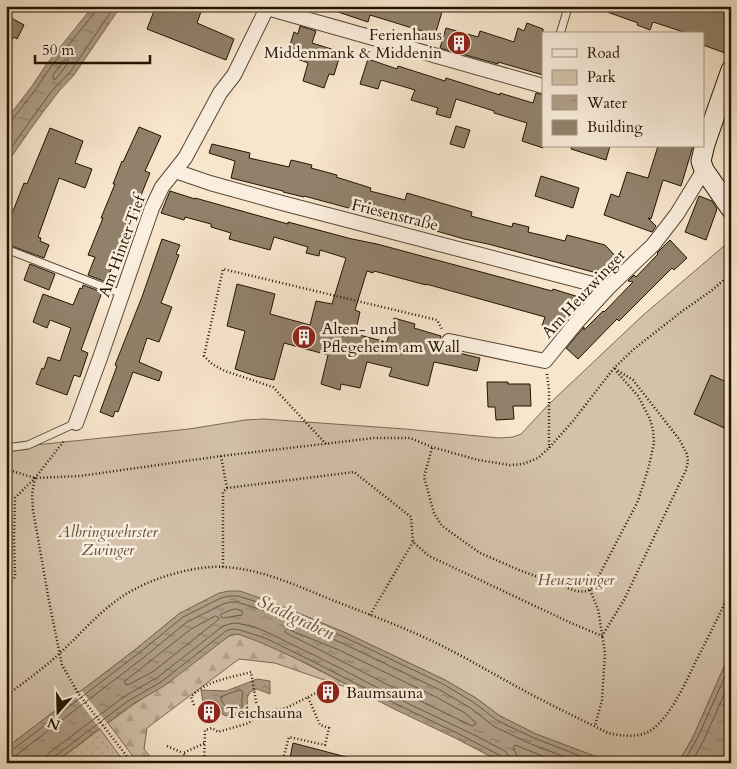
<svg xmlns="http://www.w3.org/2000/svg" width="737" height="769" viewBox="0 0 737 769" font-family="Cardo,serif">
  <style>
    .grass { fill: url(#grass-dots); stroke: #7b6a55 }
    .forest { fill: url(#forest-firs); stroke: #7b6a55 }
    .park { fill: #d3c1a9; stroke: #7b6a55 }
    .water { fill: url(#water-ripples); stroke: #776751 }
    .pier { fill: #f7e5cc }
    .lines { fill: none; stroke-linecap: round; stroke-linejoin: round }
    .shore { stroke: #695944; stroke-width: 1 }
    .building { fill: #91816b; stroke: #231401 }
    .lane-casing { stroke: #584834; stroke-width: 9 }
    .street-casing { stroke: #584834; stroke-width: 16 }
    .secondary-casing { stroke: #231401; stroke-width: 21 }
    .path { stroke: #231401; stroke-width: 2.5; stroke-dasharray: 1 2.5; stroke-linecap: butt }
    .lane { stroke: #faeede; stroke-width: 7 }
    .street { stroke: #faeede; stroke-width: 14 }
    .secondary { stroke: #faeede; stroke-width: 19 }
    .labels { text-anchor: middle; stroke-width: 5; stroke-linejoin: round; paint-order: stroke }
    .poi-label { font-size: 16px; fill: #231401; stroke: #faeede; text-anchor: start }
    .street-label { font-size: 16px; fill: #231401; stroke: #faeede }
    .park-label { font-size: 16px; font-style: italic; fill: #61513c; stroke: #faeede }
    .water-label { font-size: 18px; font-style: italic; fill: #62523d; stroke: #faeede }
  </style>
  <defs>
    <pattern id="grass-dots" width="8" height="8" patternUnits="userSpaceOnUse" patternTransform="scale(1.25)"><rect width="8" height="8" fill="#d3c1a9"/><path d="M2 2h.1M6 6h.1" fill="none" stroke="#b5a590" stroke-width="1.8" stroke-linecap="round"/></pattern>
    <pattern id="forest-firs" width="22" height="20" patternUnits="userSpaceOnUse" patternTransform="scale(1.25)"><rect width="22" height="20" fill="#d3c1a9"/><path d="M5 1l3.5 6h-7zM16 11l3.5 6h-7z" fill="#b5a590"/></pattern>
    <pattern id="water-ripples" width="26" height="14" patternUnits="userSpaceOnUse" patternTransform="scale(1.25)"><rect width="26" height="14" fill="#af9e87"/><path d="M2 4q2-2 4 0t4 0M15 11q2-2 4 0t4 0" fill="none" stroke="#8e806c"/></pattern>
  </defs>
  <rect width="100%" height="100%" fill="#f7e5cc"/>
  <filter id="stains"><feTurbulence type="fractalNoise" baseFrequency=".004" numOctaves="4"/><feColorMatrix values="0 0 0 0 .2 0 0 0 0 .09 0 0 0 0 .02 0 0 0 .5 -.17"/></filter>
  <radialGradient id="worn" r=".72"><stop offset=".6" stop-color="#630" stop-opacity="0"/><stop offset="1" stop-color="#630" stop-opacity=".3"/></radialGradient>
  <path class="grass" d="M100,729L125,763H55Z"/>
  <path class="forest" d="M233,634C249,634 266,645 281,651C307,664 332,677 357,690L336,684L275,663L239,659L147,728L144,749L155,763H138L108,723L229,636Z"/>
  <path class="park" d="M731,240V651L693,737L678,763H613L536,734L500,716L476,698L445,680L346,633L269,601L180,613L136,649L6,748V448L189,429L245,420L264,419L405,429L499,438L513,437L521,434L549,404L641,317Z"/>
  <path class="water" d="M93,6H121L74,75C68,82 61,88 56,95C38,118 22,141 6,165V120L32,86L46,65Z
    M229,591H240L269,601L346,633L445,680L476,698L500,716L536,734L613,763H503L455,738L392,708L308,664L262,643L238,634L229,636L164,686L131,705L54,763H6V748L136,649L180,613L219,593Z
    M731,651V743L721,763H678L693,737Z
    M257,679L270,681V694L257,689L250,692L247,698L248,709L243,714L228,717L222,714V709L216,701L203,702L201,690L226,691Z"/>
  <path class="pier" d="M82,691L107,723L100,729L75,696Z"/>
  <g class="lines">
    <path class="shore" d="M66,59L68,60V63L56,79H53V75Z
      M6,122H9L12,120L36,89L50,68L96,11L97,6
      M6,156C20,134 36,113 51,92C57,85 64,79 70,72L115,6
      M236,609L242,611V615L223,618L220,616L221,614L231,610Z
      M216,616L219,618L218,620L154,671L128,685L125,684V681L191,629Z
      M287,629L339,650L436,697L465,713L475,722L476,724L472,726L400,691L316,648L286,633L285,631Z
      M240,690L242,691L243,692L242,698V707L240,709L229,712L221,700V697Z
      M6,752L11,751L139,653L183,617L221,598L229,596H238L267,605L344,637L443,684L473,702L498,721L534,738L598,763
      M6,758L15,756L143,658L187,622L223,604L230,602H237L265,611L342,643L440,690L469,707L495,727L531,744L581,763
      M45,763L46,757L50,752L125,696L158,677L223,626C229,624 235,622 241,624C259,627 275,636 291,644C325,660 359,678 393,696C430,715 469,731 505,751L509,756L510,763
      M52,763V759L54,757L128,701L161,682L226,631L232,629L240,630L265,638L310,660L394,703L457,733L501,756L504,759V763
      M518,763L517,755L513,748L515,745L560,763
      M683,763L697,739L731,663
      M691,763L703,742L731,679"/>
  </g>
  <path class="building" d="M156,6H203L197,23L234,39L226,60L147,29Z
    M327,6H424L442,12L435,35L370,15L368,22L326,8Z
    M597,6H731V36L725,53L703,45V34H690L653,22L650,30L637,25L638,23L596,8Z
    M6,15L24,25L17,39L14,37L6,49Z
    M527,23L543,29V75L498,62V64L440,48L446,28L478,37L480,31L514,42L518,28L524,31Z
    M300,26L316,31L312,43L341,52L334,75L329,74L324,88L303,81L308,63L287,55L294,32L298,34Z
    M368,59L397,69L398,66L445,81L446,78L500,95V93L533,103L536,93L543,95V148L522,141L527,123L494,113V111L456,99L450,118L436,114L438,108L411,100L415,90L381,80L378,89L360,84Z
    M456,126L470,130L464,148L450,144Z
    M139,127L161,136L145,171L150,173L106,282L88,275L95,257L88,255L103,218H101L115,184H113L122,161L123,162Z
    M50,128L83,141L75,163L92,169L85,188L59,178L38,237L41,238L40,241L49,245L44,258L6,244V229L24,183L27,184Z
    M212,144L250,153L249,158L289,167L291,160L312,165L311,168L337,175L336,177L371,188L370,191L405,200L407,193L472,212L471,216L512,227L513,223L529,227L528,232L545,236L565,241L567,235L605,245L622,263L608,276L488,244L464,239L426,228V230L401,222L304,196V197L283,192V191L231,178L235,161L209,153Z
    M572,146H610L606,160L571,149Z
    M658,146H693L681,186L663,180L651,219L648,218L656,226L652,232L604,215L611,194L619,197L627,172L648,178Z
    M541,176L579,188L573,208L535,196Z
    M170,191L195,199V198L213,203L288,224V222L352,239L377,244L552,291L553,289L582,298L583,303L554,336L551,333L549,335L542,326L545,317L426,284V285L374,271L373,273L367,271L355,310L360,312L355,334L387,342L394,318L415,324L414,328L441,336L438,348L480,358L477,371L434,362L428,386L389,376L392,368L367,362L360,388L341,384L340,390L321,384L328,355L284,343L274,380L256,376L235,369L245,331L227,326L237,284L275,294L270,314L310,325L316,301L332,304L346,258L320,250L319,256L306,253L308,247L274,237L270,250L229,239L231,233L211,227V224L185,217L184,220L161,213Z
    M699,196L712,201L717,209L706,240L685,232Z
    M162,239L180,245L176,254L179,255L161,303L172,307L159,342L147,338L139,362L162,372L159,381L133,372L118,412L115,411L113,417L100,412L117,366L115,365L142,297Z
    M670,240L687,258L674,270L672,268L619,321L617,319L578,359L566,348L584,327V330L603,311L604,312L633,282L628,281L634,275L636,277L658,254L657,253Z
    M30,264L55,274L49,290L24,280Z
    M83,285L102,292L81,350L88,353L80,377L74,375L67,395L36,384L42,368L44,369L48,357L60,361L71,328L50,320L47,328L33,322L43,294L73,305L80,288L82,289Z
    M711,375L731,384V431L694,414Z
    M487,382H508V384H530L531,406H513L514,419L496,420L495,407H488Z
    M336,684L338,699L320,701L318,686Z
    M215,703L216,721L204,722L203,704Z
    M293,743L354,759L353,763H289Z"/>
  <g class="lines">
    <g class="lane-casing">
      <path id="lane" d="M560,34L567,11
        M6,249L122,294
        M6,448L28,445L76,423"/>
    </g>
    <g class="street-casing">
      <path id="street" d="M267,8L543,86
        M175,171L210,183L282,203L608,288
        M449,341L545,361L576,323L608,288L653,245L677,214L704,170
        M76,423L100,358L152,208L162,187L185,158L220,93L234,75L268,6"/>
    </g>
    <g class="secondary-casing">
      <path id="secondary" d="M731,70L705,144L701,161L704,170L731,209"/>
    </g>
    <path class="path" d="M547,374L549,390V448
      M326,444L273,387L225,371L212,364L204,356L223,269L437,320L442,329
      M432,448L424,477L434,513L442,526L480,553L519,570L576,591C583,592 588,592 593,587L638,501L649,466L654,443L653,429L649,417L638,396L616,371
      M221,456L227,488
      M6,470L12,471L35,478L80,476L221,456L374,438H410L432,447L478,460L510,465L523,464L538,458L549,448L573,421L614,368L634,349L681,312L711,291L731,274
      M35,478L32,494L33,510L49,601L62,665L78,693L132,763
      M223,567V492L227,488L354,472L411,517L413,542L429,556L569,622L602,636L624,600L686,470L688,462L687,454L679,439L633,380L614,368
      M6,585L14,579L15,575L14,539L15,498L35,478L64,441
      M590,590L598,609L605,653L602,700L595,726
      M370,615L413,542
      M6,696C24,682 43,669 59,654C84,631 106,603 137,588C159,576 199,565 224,567C262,569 297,586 332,600C365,613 398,625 430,640C468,658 503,680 540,699C563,711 586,722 608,733C621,736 638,738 650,731C670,718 686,682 696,661C708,638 719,615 731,591
      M308,697L316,693
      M194,705L191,697C207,680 230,678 251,672L258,713
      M167,746L183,753
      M191,763L183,753L205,743
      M204,763L205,730L212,728L218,732L249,723L258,713L286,708L308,697L320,725L329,728L325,745L289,737L282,763"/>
    <use href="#lane" class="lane"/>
    <use href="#street" class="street"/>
    <use href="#secondary" class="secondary"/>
  </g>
  <defs>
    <g id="building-disc" transform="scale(1.25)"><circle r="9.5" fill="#8f2418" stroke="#faeede"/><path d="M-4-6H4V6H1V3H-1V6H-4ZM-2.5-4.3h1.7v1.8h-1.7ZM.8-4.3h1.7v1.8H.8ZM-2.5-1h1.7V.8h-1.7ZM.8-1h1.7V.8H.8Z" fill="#fff"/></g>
  </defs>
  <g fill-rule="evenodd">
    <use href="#building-disc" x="459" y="43"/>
    <use href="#building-disc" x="304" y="337"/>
    <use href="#building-disc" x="328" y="692"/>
    <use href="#building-disc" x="209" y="712"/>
  </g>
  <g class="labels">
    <g class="poi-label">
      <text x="442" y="40" text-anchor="end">Ferienhaus<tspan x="442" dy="18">Middenmank &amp; Middenin</tspan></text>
      <text x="322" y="334">Alten- und<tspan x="322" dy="18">Pflegeheim am Wall</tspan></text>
      <text x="346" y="698">Baumsauna</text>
      <text x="226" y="718">Teichsauna</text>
    </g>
    <g class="street-label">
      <text transform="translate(395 214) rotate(14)" y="6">Friesenstraße</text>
      <text transform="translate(121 246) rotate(-70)" y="6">Am Hinter Tief</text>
      <text transform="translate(583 293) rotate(-47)" y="6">Am Heuzwinger</text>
    </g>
    <g class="park-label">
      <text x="108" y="537">Albringwehrster<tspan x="108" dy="18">Zwinger</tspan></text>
      <text x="576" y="585">Heuzwinger</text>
    </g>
    <g class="water-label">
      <text transform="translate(296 617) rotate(25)" y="6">Stadtgraben</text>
    </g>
  </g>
  <rect width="737" height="769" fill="none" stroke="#f7e5cc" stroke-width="25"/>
  <rect x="8" y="8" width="722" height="754" fill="none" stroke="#231401" stroke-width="2.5"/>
  <rect x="12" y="12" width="712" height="744" fill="none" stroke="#231401"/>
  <rect x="542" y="32" width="162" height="115" fill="#faeede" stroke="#a49786"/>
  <rect x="552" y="49" width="25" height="8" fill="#faeede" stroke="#a49786"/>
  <text x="587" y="58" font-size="15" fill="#231401">Road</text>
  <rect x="552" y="70" width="25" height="15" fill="#d3c1a9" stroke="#a49786"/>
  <text x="587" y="82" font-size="15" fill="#231401">Park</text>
  <rect x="552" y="95" width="25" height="15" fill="url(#water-ripples)" stroke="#a49786"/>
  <text x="587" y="108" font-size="15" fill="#231401">Water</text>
  <rect x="552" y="120" width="25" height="15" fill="#91816b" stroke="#a49786"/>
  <text x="587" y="132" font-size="15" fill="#231401">Building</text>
  <g transform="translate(58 712) rotate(200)" stroke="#faeede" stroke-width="4" paint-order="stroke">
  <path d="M0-4L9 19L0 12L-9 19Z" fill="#231401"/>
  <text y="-8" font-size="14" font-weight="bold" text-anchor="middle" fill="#231401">N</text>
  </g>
  <path d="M35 55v8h115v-8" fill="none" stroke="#231401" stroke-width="2.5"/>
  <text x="42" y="55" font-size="15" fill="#231401" stroke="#faeede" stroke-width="4" paint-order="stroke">50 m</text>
  <rect width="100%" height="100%" filter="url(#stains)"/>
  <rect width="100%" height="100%" fill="url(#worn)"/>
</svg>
